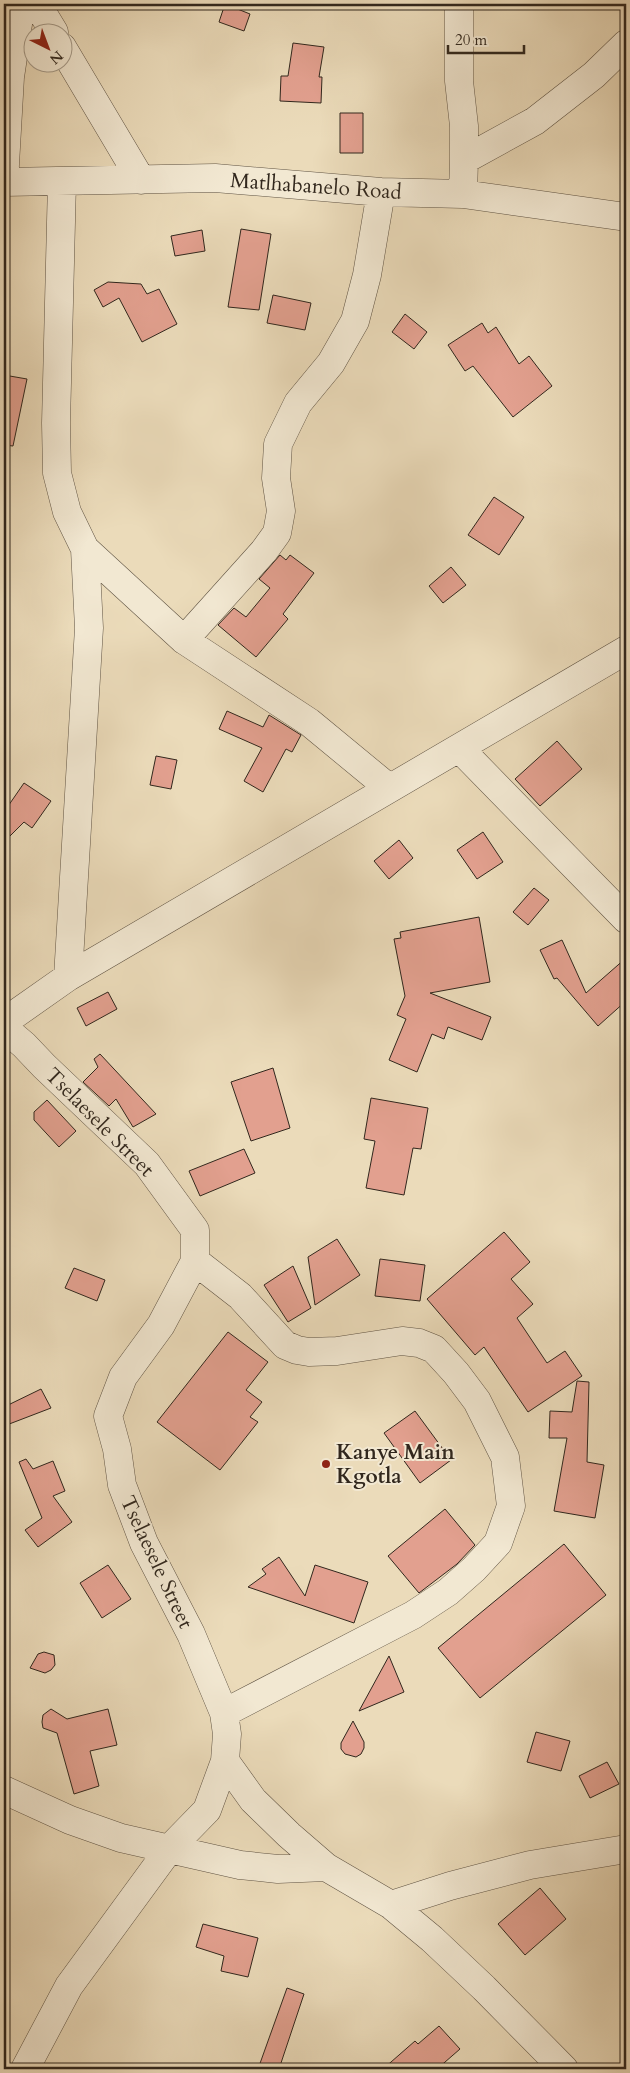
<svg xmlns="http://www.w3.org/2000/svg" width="630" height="2073" viewBox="0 0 630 2073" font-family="Cardo,serif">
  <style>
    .building { fill: #e2a08f; stroke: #31271d }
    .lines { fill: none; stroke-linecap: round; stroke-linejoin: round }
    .minor-casing { stroke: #605444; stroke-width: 29 }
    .minor { stroke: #f2e8d2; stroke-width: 28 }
    .poi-dot { fill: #8f2418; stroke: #f2e8d2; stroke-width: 2 }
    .labels { text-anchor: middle; stroke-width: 4; stroke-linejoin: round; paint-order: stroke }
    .street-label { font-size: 21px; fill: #31271d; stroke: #f2e8d2 }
    .poi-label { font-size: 21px; font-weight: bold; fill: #31271d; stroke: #f2e8d2; text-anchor: start }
  </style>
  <rect width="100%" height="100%" fill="#ebdbba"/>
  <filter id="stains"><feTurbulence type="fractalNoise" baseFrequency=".004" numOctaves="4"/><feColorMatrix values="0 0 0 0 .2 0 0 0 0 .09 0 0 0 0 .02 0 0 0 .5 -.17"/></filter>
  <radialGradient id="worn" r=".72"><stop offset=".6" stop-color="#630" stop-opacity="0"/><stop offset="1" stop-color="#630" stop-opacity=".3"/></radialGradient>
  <path class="building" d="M225,4L250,14L244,31L219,22Z
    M293,43L324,47L319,77H322L321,103L280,101L281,76H288Z
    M340,113H363V153H340Z
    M241,229L271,234L259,310L228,307Z
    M202,230L205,251L175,256L171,236Z
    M108,282L141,284L147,294L159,289L177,324L142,342L119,298L103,307L94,290Z
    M273,295L311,303L305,330L267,323Z
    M405,314L427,332L414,349L392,332Z
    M482,323L488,333L496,327L519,364L529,356L552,386L513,417L473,366L465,371L448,345Z
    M4,375L27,379L13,446L4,445Z
    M494,497L524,517L499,555L468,535Z
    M280,555L286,560L290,555L314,573L283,614L288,619L256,657L218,625L234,608L246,617L270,588L259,579Z
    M451,567L466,585L443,603L429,586Z
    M227,711L263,727L269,715L301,735L292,752L286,749L263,792L244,781L262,748L219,729Z
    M557,741L582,769L540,806L515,779Z
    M156,756L177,760L171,789L150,785Z
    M24,783L51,801L32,828L24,822L4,842V812Z
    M483,832L503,862L477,879L457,850Z
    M399,840L413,858L389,879L374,861Z
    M534,888L549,900L528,925L513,912Z
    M479,917L490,982L430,993L491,1017L482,1040L448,1027L444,1039L432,1034L417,1072L389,1060L406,1019L397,1015L405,996L394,939L401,938L400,932Z
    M562,940L586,993L626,958V1001L598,1026L557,978L554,979L540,950Z
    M108,992L117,1009L86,1026L77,1008Z
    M100,1054L156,1114L133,1127L116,1099L109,1106L83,1082L98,1067L94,1059Z
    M273,1068L290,1128L251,1141L231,1082Z
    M371,1098L428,1108L421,1149L413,1148L404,1195L366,1188L375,1141L364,1139Z
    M47,1100L76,1131L59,1147L34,1120V1112Z
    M244,1149L255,1173L200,1196L189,1171Z
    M504,1232L530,1262L511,1279L533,1304L517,1318L547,1363L565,1351L582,1376L528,1412L484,1347L475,1355L427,1299Z
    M337,1239L360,1275L315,1305L308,1257Z
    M380,1259L425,1265L420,1301L375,1296Z
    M293,1266L311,1308L288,1322L264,1285Z
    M74,1268L105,1280L97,1301L65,1288Z
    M228,1332L268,1362L246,1390L262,1402L250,1417L258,1422L220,1470L157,1422Z
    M577,1381L589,1382L587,1462L604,1465L595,1518L554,1511L567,1438H549L550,1411L572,1412Z
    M41,1389L51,1408L4,1426V1407Z
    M415,1411L451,1460L420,1483L384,1433Z
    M26,1459L33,1469L53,1461L65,1491L53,1496L72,1522L38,1547L25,1530L42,1518L19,1462Z
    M445,1509L475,1545L457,1564L419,1593L388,1556Z
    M564,1544L606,1595L480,1698L438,1648Z
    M279,1557L305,1596L315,1565L368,1582L354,1623L248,1587L266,1574L262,1569Z
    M108,1565L131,1599L102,1618L80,1583Z
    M44,1652L54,1655L55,1665L51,1670L45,1673L30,1668L38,1654Z
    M389,1656L404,1692L359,1711Z
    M51,1709L67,1719L108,1709L117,1745L90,1751L99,1786L74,1794L57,1733L43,1728L42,1722L43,1715Z
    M353,1721L364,1742V1748L361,1754L356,1757L345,1754L341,1749V1743Z
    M536,1732L570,1741L561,1771L527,1762Z
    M607,1762L619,1784L590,1798L579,1776Z
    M540,1888L566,1919L525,1955L498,1924Z
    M203,1924L258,1938L248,1977L221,1971L224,1956L196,1947Z
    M287,1988L304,1994L279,2069H258Z
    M439,2026L460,2049L437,2069H383L415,2041L418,2044Z"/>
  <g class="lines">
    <g class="minor-casing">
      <path id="minor" d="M37,4L54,32
        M459,4V81L464,126V160
        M62,47L141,180
        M4,182L215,178L381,192L463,194L626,217
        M4,182L10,77L21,4
        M62,182L56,423L57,473L67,512L85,549L184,640L309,722L389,788
        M463,194L464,160L535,121L594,75L626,44
        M184,640L264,551L277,533L281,511L276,478L278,444L298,403L331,363L355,321L367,275L381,192
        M459,748L626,919
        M68,977L89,628L85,549
        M4,1022L68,977L626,650
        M4,1028L24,1045L44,1066L147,1164L195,1230V1261L161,1325L123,1377L108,1416L117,1449L122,1485L144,1543L191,1634L224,1713L227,1734L225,1761L207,1810L170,1848L69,1986L25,2069
        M195,1261L240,1296L285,1345L297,1350L309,1352L337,1351L402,1341L419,1343L434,1349L456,1373L477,1401L505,1457L511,1506L498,1543L474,1569L448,1592L413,1615L224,1713
        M225,1761L253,1800L289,1835L326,1867L391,1905L432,1939L484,1988L564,2069
        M4,1790L70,1820L121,1838L240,1865L278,1869L326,1867
        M391,1905L450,1886L530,1865L626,1849"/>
    </g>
    <use href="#minor" class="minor"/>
  </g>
  <circle class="poi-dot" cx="326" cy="1464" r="5"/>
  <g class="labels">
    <g class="street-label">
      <text transform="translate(316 186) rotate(4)" y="7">Matlhabanelo Road</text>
      <text transform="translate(100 1122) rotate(45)" y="7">Tselaesele Street</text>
      <text transform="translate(157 1562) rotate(65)" y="7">Tselaesele Street</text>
    </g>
    <g class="poi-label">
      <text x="336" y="1459">Kanye Main<tspan x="336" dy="24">Kgotla</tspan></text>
    </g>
  </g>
  <rect width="630" height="2073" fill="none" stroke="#ebdbba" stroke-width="20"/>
  <rect x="5" y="5" width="620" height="2063" fill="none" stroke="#31271d" stroke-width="2.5"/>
  <rect x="10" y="10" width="610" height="2053" fill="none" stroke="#31271d"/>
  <g transform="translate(48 48) rotate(138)"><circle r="24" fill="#f2e8d2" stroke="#a59b8a"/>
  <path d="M0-4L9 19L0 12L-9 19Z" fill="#8f2418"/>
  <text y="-8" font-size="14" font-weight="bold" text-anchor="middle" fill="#31271d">N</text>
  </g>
  <path d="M448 45v8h76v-8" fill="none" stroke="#31271d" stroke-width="2.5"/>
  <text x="455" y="45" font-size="15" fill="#31271d" stroke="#f2e8d2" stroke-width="4" paint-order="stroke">20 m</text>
  <rect width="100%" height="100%" filter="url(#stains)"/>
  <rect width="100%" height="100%" fill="url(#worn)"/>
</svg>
